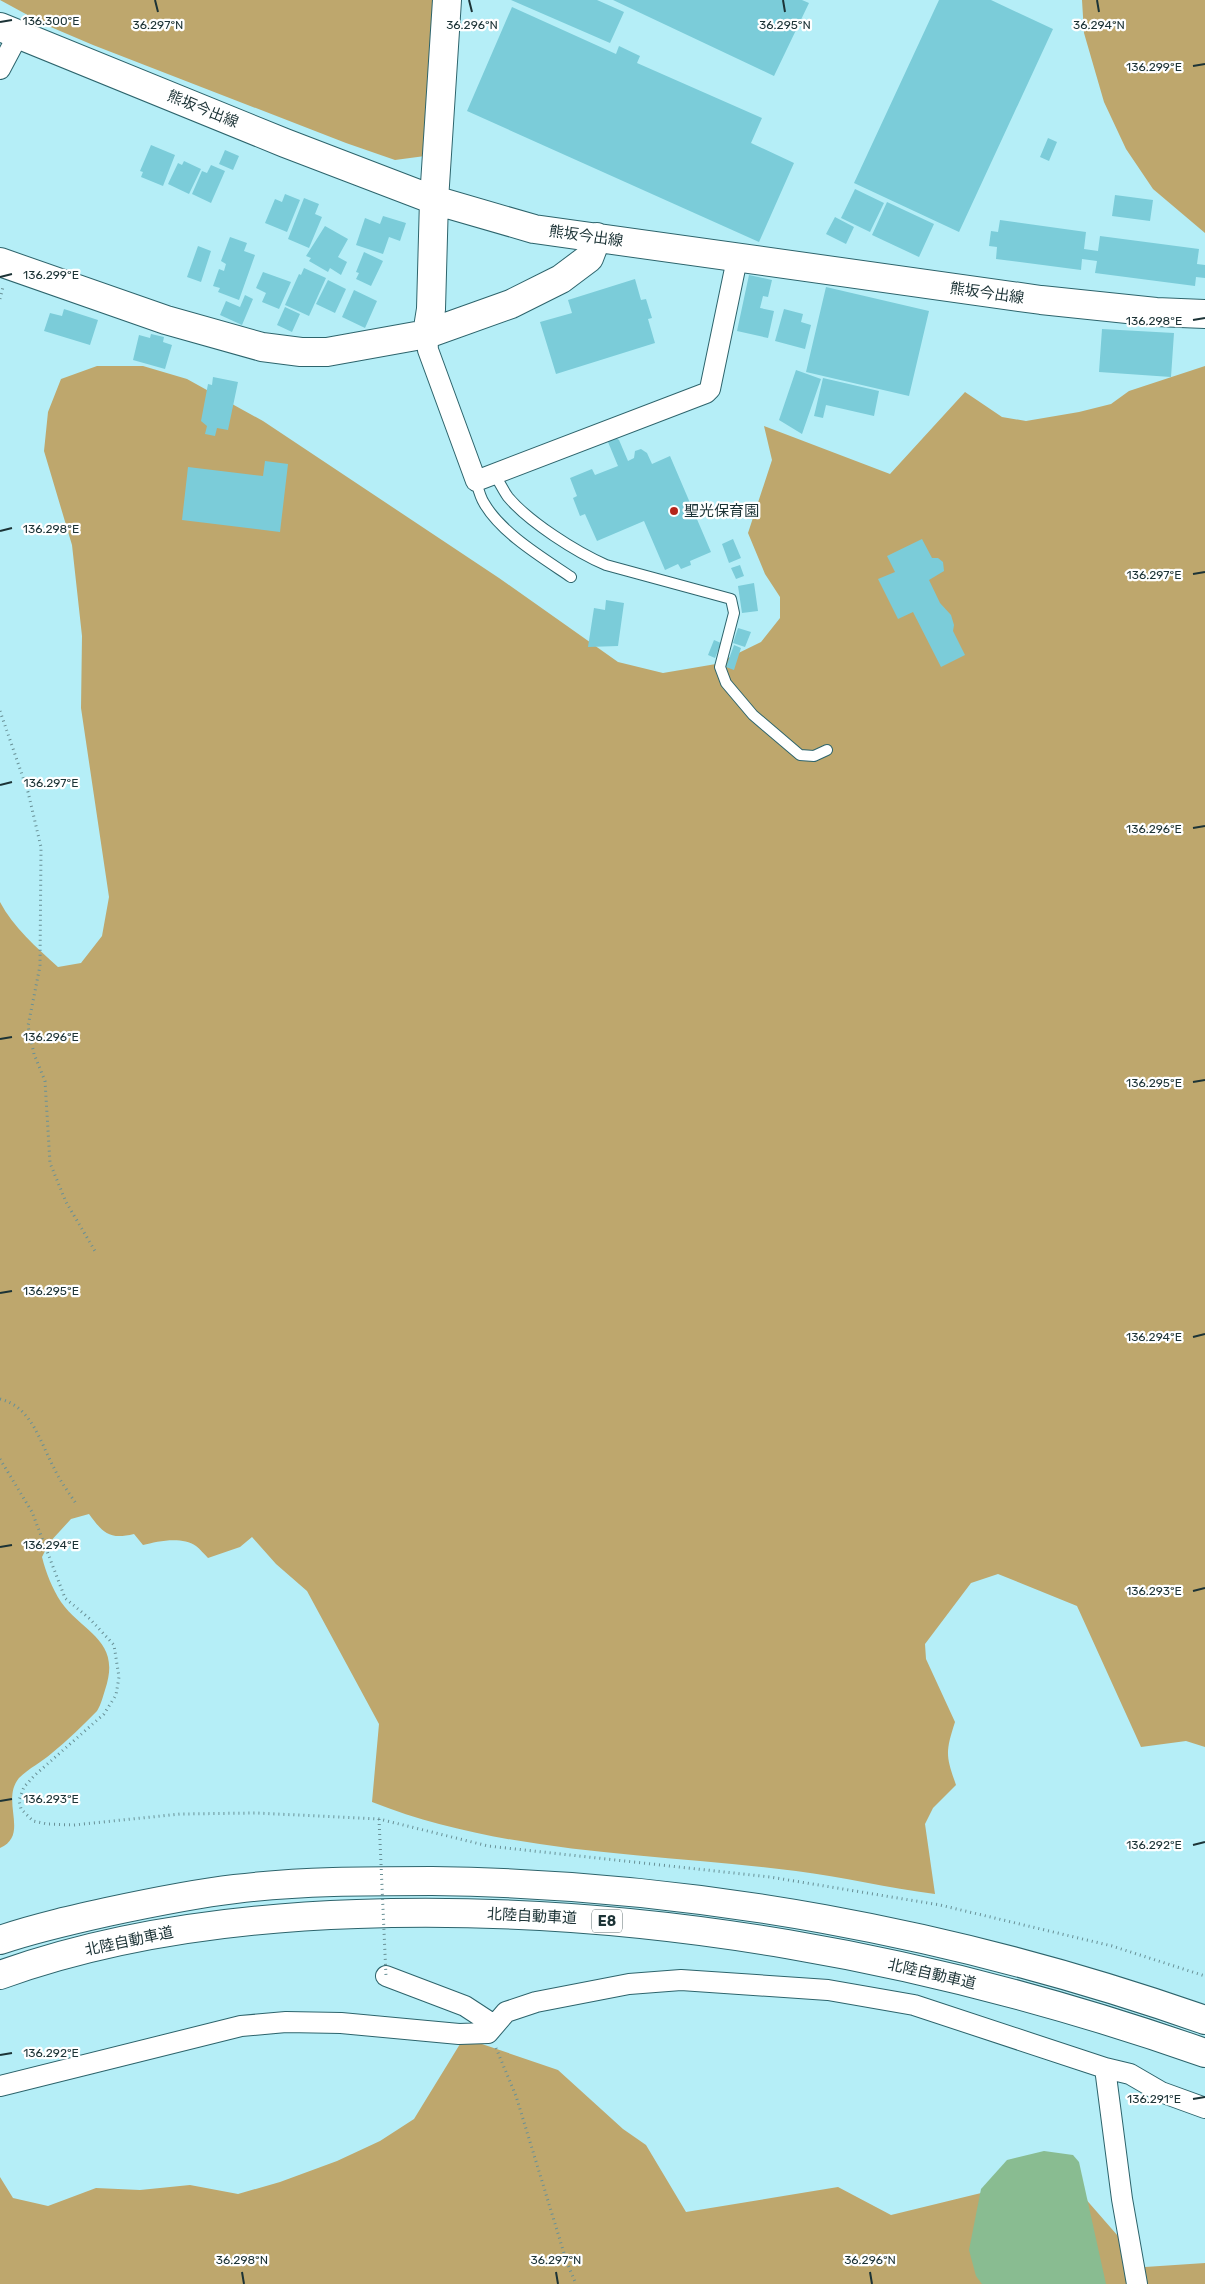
<svg xmlns="http://www.w3.org/2000/svg" width="1205" height="2284" viewBox="0 0 1205 2284" font-family="Rubik,'Noto Sans JP',sans-serif">
  <style>
    .forest { fill: #bea76d }
    .water { fill: #89bc91 }
    .building { fill: #7bccd9 }
    .lines { fill: none; stroke-linecap: round; stroke-linejoin: round }
    .lane-casing { stroke: #2d646c; stroke-width: 12 }
    .street-casing { stroke: #2d646c; stroke-width: 22 }
    .secondary-casing { stroke: #2d646c; stroke-width: 30 }
    .highway-casing { stroke: #2d646c; stroke-width: 30 }
    .path { stroke: #689096; stroke-width: 3; stroke-dasharray: 1 4; stroke-linecap: butt }
    .lane { stroke: #fff; stroke-width: 10 }
    .street { stroke: #fff; stroke-width: 20 }
    .secondary { stroke: #fff; stroke-width: 28 }
    .highway { stroke: #fff; stroke-width: 28 }
    .path-bridge { stroke: #689096; stroke-width: 3; stroke-dasharray: 1 4; stroke-linecap: butt }
    .ticks { fill: none; stroke: #1c3336; stroke-width: 2 }
    .poi-dot { fill: #b4251b; stroke: #fff; stroke-width: 2 }
    .labels { text-anchor: middle; stroke-width: 4.5; stroke-linejoin: round; paint-order: stroke }
    .shield { fill: #fff; stroke: #607072; stroke-width: 1 }
    .shield-label { font-size: 14px; font-weight: bold; fill: #1c3336 }
    .street-label { font-size: 15px; fill: #1c3336; stroke: #fff }
    .poi-label { font-size: 15px; fill: #1c3336; stroke: #fff; text-anchor: start }
    .ticks-label { font-size: 12px; text-anchor: middle; fill: #1c3336; stroke: #fff; stroke-width: 4.5; stroke-linejoin: round; paint-order: stroke }
  </style>
  <rect width="100%" height="100%" fill="#b5eef7"/>
  <path class="forest" d="M0,0H433L425,156L395,160L346,143L93,45L46,25Z
    M1082,0H1205V233L1153,189L1126,149L1104,102L1084,33Z
    M97,366H143L187,379L263,421L499,578L618,662L663,673L716,664L761,642L780,618V597L765,574L748,533L772,460L764,426L890,474L965,392L1002,417L1026,421L1079,412L1111,404L1129,391L1205,366V1747L1186,1741L1141,1747L1077,1606L998,1574L971,1583L925,1644L926,1659L955,1722C945,1753 946,1756 956,1785L933,1808L925,1824L935,1894C888,1888 843,1877 796,1871C655,1853 506,1855 372,1802L379,1724L307,1591L276,1564L252,1537L240,1547L208,1558C204,1554 200,1549 196,1546C182,1536 158,1541 143,1545L134,1534C109,1540 103,1533 89,1514L71,1519L49,1543L42,1557C46,1573 52,1588 61,1602C84,1634 122,1640 105,1690C103,1696 101,1705 97,1711C83,1725 68,1740 52,1753C42,1762 29,1768 19,1778C0,1801 30,1835 0,1848V902C13,927 37,948 58,967L81,963L102,936L109,897L81,708L82,636L72,545L44,451L48,412L61,379Z
    M479,2043L558,2070L623,2129L646,2145L686,2212L838,2187L891,2215L1063,2173L1145,2267L1205,2263V2284H0V2177L13,2198L48,2206L96,2188L140,2190L190,2185L238,2194L280,2182L337,2161L380,2141L414,2119L460,2044Z"/>
  <path class="water" d="M1044,2151L1073,2155L1079,2162L1106,2284H982L976,2276L969,2250L981,2189L1007,2160Z"/>
  <path class="building" d="M511,0H597L624,12L610,43Z
    M613,0H802L809,3L774,76Z
    M939,0H991L1053,29L959,232L854,183Z
    M512,7L616,54L619,46L640,56L637,63L762,118L751,143L794,163L759,242L467,111Z
    M1048,138L1057,142L1049,161L1040,157Z
    M151,145L175,155L163,186L141,177L143,172L140,171Z
    M225,150L239,156L233,170L219,164Z
    M184,161L201,169L189,194L168,184L178,163L182,165Z
    M211,165L225,171L211,203L192,194L202,171L207,173Z
    M855,189L884,203L870,232L841,218Z
    M285,194L300,200L287,232L265,223L275,199L282,202Z
    M1115,195L1153,200L1150,221L1112,216Z
    M304,198L319,204L315,214L322,217L309,248L288,239Z
    M887,202L934,224L919,257L872,235Z
    M383,216L406,223L400,241L389,237L383,254L356,245L365,218L380,224Z
    M835,217L854,227L846,244L826,234Z
    M1000,220L1086,232L1084,249L1098,251L1100,236L1199,249L1197,264L1205,265V278L1196,277L1195,286L1095,273L1097,261L1082,259L1081,270L996,259L997,247L989,246L991,231L998,232Z
    M325,226L348,239L338,257L347,262L341,275L330,268L328,272L309,261L311,258L306,256Z
    M230,237L247,243L244,251L255,255L239,300L218,292L220,288L213,286L219,269L224,271L226,264L221,261Z
    M198,246L211,251L201,282L187,277Z
    M364,252L383,261L371,286L356,279L359,273L356,272Z
    M304,268L326,278L309,316L285,305L299,274L301,275Z
    M263,272L291,282L279,309L262,302L266,293L256,288Z
    M749,275L772,280L768,297L763,296L760,308L774,311L768,338L737,331Z
    M635,279L641,300L646,299L652,318L648,319L655,343L556,374L540,322L572,313L568,300Z
    M328,280L346,289L335,313L316,304Z
    M826,287L929,311L909,396L806,372Z
    M354,290L377,301L365,328L342,317Z
    M245,295L253,299L242,325L220,315L226,301L240,307Z
    M285,307L300,314L292,332L277,325Z
    M64,309L98,320L90,345L44,331L50,313L62,316Z
    M784,309L803,314L801,322L811,325L805,349L775,341Z
    M1102,329L1174,333L1171,377L1099,372Z
    M151,334L164,337L163,342L172,345L165,369L133,360L139,335L150,338Z
    M796,370L821,379L802,434L779,420Z
    M213,377L238,382L228,430L217,428L215,436L205,434L207,426L201,421L208,384L212,385Z
    M823,378L879,391L874,416L826,405L823,418L814,416Z
    M615,437L619,440L628,461L634,458L635,451L641,449L647,453L652,464L670,456L711,552L690,561L691,565L681,569L678,564L665,570L644,521L597,541L585,514L580,516L573,498L577,496L570,478L592,469L595,475L618,466L608,442L610,439Z
    M265,461L288,464L280,532L182,520L188,467L263,476Z
    M733,539L741,558L729,563L722,544Z
    M922,539L932,558H938L943,562L944,571L929,580L940,603L951,615L954,625L953,631L965,655L941,667L913,612L898,619L878,579L895,572L887,556Z
    M740,565L744,576L736,579L731,568Z
    M754,583L758,611L742,613L738,586Z
    M606,600L624,603L618,646L588,647L594,608L605,610Z
    M738,628L751,632L745,647L733,643Z
    M714,640L721,643L715,658L708,655Z
    M734,645L741,648L734,670L726,667Z"/>
  <g class="lines">
    <g class="lane-casing">
      <path id="lane" d="M494,474C499,481 503,490 508,497C529,522 576,552 606,565L731,599L734,613L720,667L726,683L753,715L800,755L814,756L827,750
        M476,481C478,488 480,497 484,503C501,533 543,558 571,577"/>
    </g>
    <g class="street-casing">
      <path id="street" d="M0,69L18,35
        M427,334L428,350L476,481L706,393L710,389L737,259
        M386,1976L465,2006L494,2025
        M1105,2068L1122,2199L1137,2284
        M0,2086L241,2026L286,2022L341,2023L459,2034L488,2033L506,2012L536,2002L629,1984L681,1980L828,1990L914,2005L1105,2068L1130,2074L1161,2092L1205,2108"/>
    </g>
    <g class="secondary-casing">
      <path id="secondary" d="M0,27L285,143L434,200L534,229L1041,300L1156,312L1205,314
        M0,262L166,320L262,347L301,352H327L427,334L511,304L561,279L589,258L597,237
        M427,334L431,309L434,200L447,0"/>
    </g>
    <g class="highway-casing">
      <path id="highway" d="M0,1940C35,1928 71,1920 107,1912C149,1903 192,1894 235,1889C300,1881 366,1881 432,1881C694,1884 957,1933 1205,2020
        M0,1975C114,1934 237,1918 357,1914C645,1904 934,1958 1205,2053"/>
    </g>
    <path class="path" d="M0,299L3,287
      M0,711L28,792L41,847L40,966L28,1026L34,1054L45,1081L50,1163L66,1202L95,1251
      M0,1399C32,1407 40,1442 54,1468C60,1481 69,1493 77,1505
      M0,1459L32,1512L65,1598L90,1619L114,1645L119,1677L116,1695L104,1714L35,1775L24,1787L19,1800L21,1809L33,1821L47,1824L74,1825L180,1814L256,1813L379,1819L488,1846L770,1877L940,1905L1112,1946L1205,1976
      M496,2048L516,2096L567,2263L576,2284"/>
    <use href="#lane" class="lane"/>
    <use href="#street" class="street"/>
    <use href="#secondary" class="secondary"/>
    <use href="#highway" class="highway"/>
    <path class="path-bridge" d="M379,1819L386,1976"/>
  </g>
  <path class="ticks" d="M155,0L158,12M469,0L472,12M783,0L785,12M1097,0L1099,12M0,22L12,20M1193,66L1205,64M0,277L12,274M1193,320L1205,318M0,531L12,528M1193,574L1205,572M0,785L12,782M1193,828L1205,826M0,1039L12,1037M1193,1082L1205,1080M0,1293L12,1291M1193,1337L1205,1334M0,1547L12,1545M1193,1591L1205,1588M0,1801L12,1799M1193,1845L1205,1842M0,2055L12,2053M1193,2099L1205,2097M242,2272L244,2284M556,2272L558,2284M870,2272L872,2284"/>
  <circle class="poi-dot" cx="674" cy="511" r="5"/>
  <g class="labels">
    <rect class="shield" x="592" y="1909.5" width="30" height="23" rx="4"/>
    <g class="shield-label">
      <text x="607" y="1926">E8</text>
    </g>
    <g class="street-label">
      <text transform="translate(203 109) rotate(22)" y="5">熊坂今出線</text>
      <text transform="translate(586 236) rotate(8)" y="5">熊坂今出線</text>
      <text transform="translate(987 293) rotate(8)" y="5">熊坂今出線</text>
      <text transform="translate(532 1916) rotate(3)" y="5">北陸自動車道</text>
      <text transform="translate(129 1941) rotate(-12)" y="5">北陸自動車道</text>
      <text transform="translate(932 1974) rotate(13)" y="5">北陸自動車道</text>
    </g>
    <g class="poi-label">
      <text x="684" y="516">聖光保育園</text>
    </g>
  </g>
  <g class="ticks-label">
    <text x="51" y="25">136.300°E</text>
    <text x="158" y="29">36.297°N</text>
    <text x="472" y="29">36.296°N</text>
    <text x="785" y="29">36.295°N</text>
    <text x="1099" y="29">36.294°N</text>
    <text x="1154" y="71">136.299°E</text>
    <text x="51" y="279">136.299°E</text>
    <text x="1154" y="325">136.298°E</text>
    <text x="51" y="533">136.298°E</text>
    <text x="1154" y="579">136.297°E</text>
    <text x="51" y="787">136.297°E</text>
    <text x="1154" y="833">136.296°E</text>
    <text x="51" y="1041">136.296°E</text>
    <text x="1154" y="1087">136.295°E</text>
    <text x="51" y="1295">136.295°E</text>
    <text x="1154" y="1341">136.294°E</text>
    <text x="51" y="1549">136.294°E</text>
    <text x="1154" y="1595">136.293°E</text>
    <text x="51" y="1803">136.293°E</text>
    <text x="1154" y="1849">136.292°E</text>
    <text x="51" y="2057">136.292°E</text>
    <text x="1154" y="2103">136.291°E</text>
    <text x="242" y="2264">36.298°N</text>
    <text x="556" y="2264">36.297°N</text>
    <text x="870" y="2264">36.296°N</text>
  </g>
</svg>
